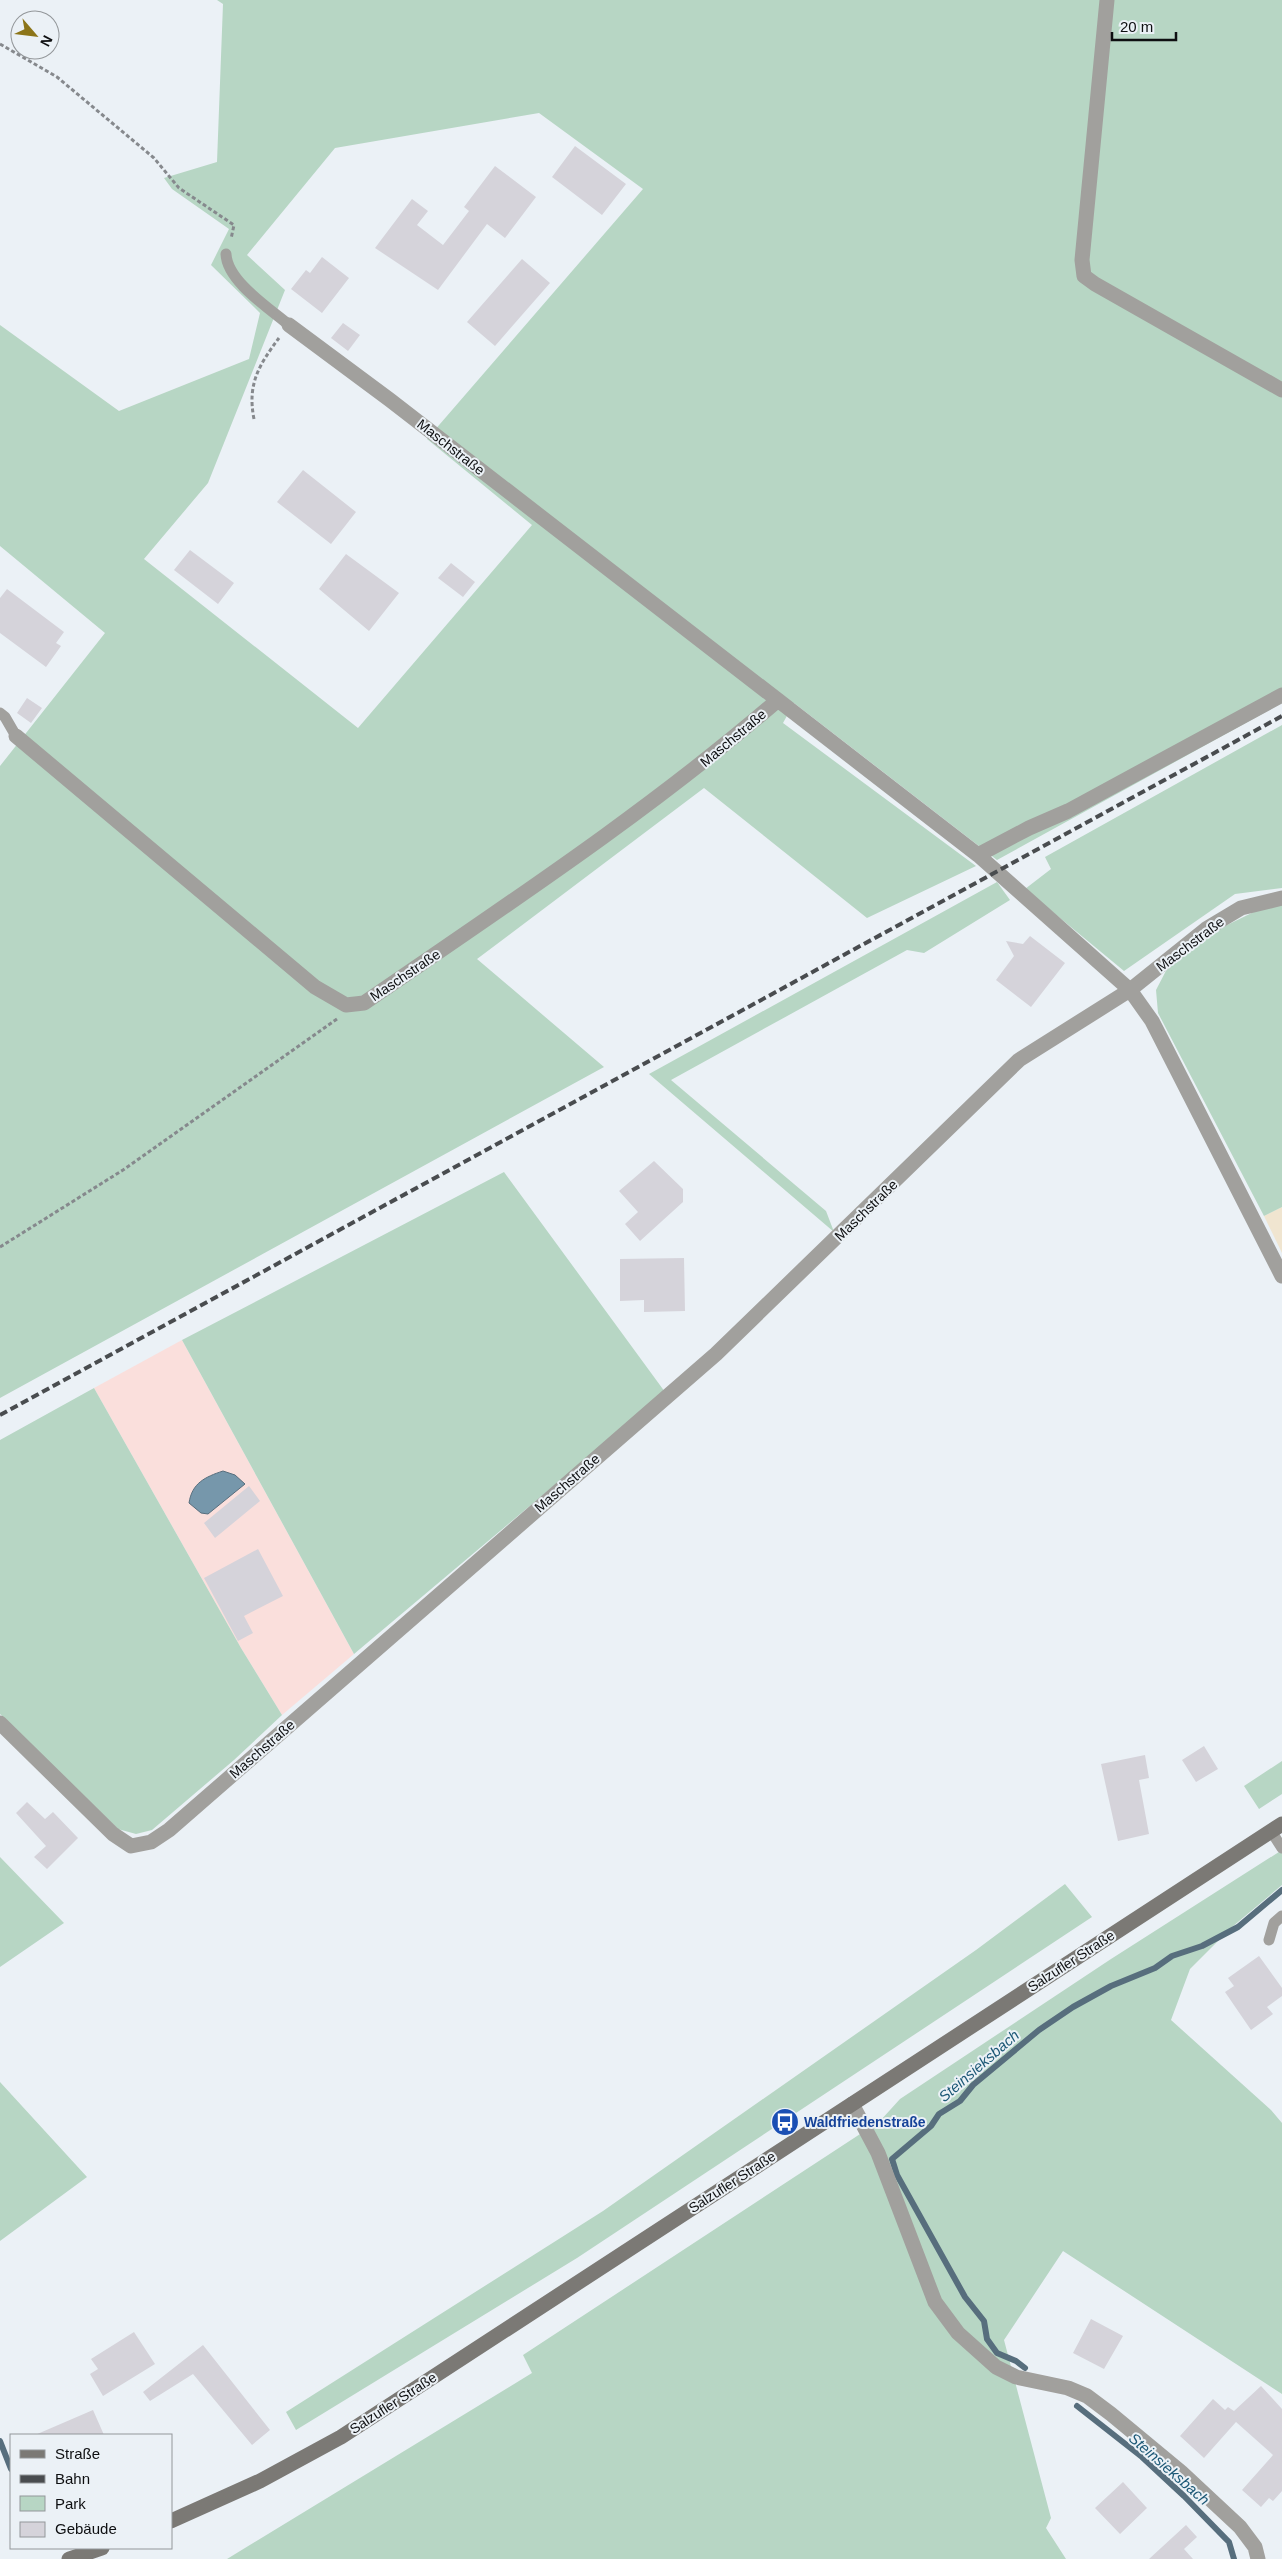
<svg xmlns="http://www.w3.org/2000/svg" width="1282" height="2559" viewBox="0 0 1282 2559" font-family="Helvetica,sans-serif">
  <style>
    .commercial { fill: #fadfdc }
    .industrial { fill: #f0e5d0 }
    .green { fill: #b7d6c4; fill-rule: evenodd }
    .water { fill: #7697ab; stroke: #576e7d }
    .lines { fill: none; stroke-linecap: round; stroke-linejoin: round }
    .stream { stroke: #576e7d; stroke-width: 6 }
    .building { fill: #d5d3da }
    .path { stroke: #86898d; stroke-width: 3; stroke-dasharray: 4 2.5; stroke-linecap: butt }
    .lane { stroke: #a1a09d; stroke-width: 11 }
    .street { stroke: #a1a09d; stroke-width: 15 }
    .secondary { stroke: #7b7975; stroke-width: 15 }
    .rail { stroke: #494c4f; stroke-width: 4; stroke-dasharray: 8 4; stroke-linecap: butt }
    .labels { text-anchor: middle; stroke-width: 4; stroke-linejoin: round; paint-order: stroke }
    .street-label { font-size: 14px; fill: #0e0f11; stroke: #ebf1f6 }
    .transit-label { font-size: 14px; font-weight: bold; fill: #164399; stroke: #ebf1f6; text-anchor: start }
    .water-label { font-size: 15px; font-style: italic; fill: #1c5876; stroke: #ebf1f6 }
  </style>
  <rect width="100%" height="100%" fill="#ebf1f6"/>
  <path class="commercial" d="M182,1340L354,1654L282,1715L241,1648L94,1388Z"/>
  <path class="industrial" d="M1282,1207V1253L1264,1216Z"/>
  <path class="green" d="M217,0H1282V703L997,860L794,703L783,723L976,866L867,918L704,788L477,959L604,1067L0,1398V766L105,633L0,546V325L119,411L249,359L260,313L211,265L229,229L172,189L164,178L217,162L223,4ZM539,113L643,189L427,439L532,525L358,728L144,559L208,483L285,290L247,255L335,148Z
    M1282,725V888L1235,894L1124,971L1025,889L1051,869L1045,857Z
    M997,882L1010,900L924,953L907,950L671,1080L826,1211L834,1232L649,1074Z
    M1282,905V1207L1264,1216L1158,1013L1156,990L1169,965L1221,928L1266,906Z
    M504,1172L665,1392L354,1654L182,1340Z
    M94,1388L241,1648L282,1715L234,1760L152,1830L136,1834L118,1829L0,1714V1440Z
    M1282,1761V1794L1259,1809L1244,1786Z
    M1282,1850V1885L1232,1927L1190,1969L1171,2020L1271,2110L1282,2123V2394L1063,2251L1004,2340L1051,2518L1046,2528L1066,2559H227L532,2373L523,2355L880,2121L900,2099L1111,1959Z
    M0,1857L64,1923L0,1967Z
    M1065,1884L1092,1917L577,2258L296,2430L286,2412L603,2211L976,1950Z
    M0,2082L87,2177L0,2241Z"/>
  <path class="water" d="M223,1471L235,1475L245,1484L208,1514L201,1513L189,1503C192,1483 205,1477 223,1471Z"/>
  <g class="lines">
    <path class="stream" d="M1025,2368L1016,2361L997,2353L987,2339L984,2321L965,2297L897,2175L892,2159L931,2126L939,2114L960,2101L973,2085L1039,2030L1073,2007L1111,1986L1155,1968L1172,1956L1202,1946L1238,1927L1282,1890
      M1077,2406L1142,2457L1184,2496L1229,2542L1234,2559
      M0,2441L11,2469"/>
  </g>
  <path class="building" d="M575,146L626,184L602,215L552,177Z
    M495,166L536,197L505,238L487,224L438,290L375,248L412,199L428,211L417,225L443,245L469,211L464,207Z
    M322,257L349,278L322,313L291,289L306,270L310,273Z
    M522,259L550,283L495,346L467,322Z
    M343,323L360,335L348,351L331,338Z
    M303,470L356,512L331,544L277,502Z
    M190,550L234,583L218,604L174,570Z
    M346,554L399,593L369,631L319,589Z
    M451,563L475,582L463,597L438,578Z
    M7,589L64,632L56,643L61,646L46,667L0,633V598Z
    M27,698L42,708L31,723L17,713Z
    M1030,936L1065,963L1031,1007L996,980L1014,956L1006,941L1023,944Z
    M654,1161L683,1189V1202L640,1241L625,1224L638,1212L619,1191Z
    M684,1258L685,1311L644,1312V1300L620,1301V1259Z
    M249,1486L260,1501L215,1538L204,1523Z
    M258,1549L283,1596L244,1616L253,1633L238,1641L204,1578Z
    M1204,1746L1218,1769L1196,1782L1182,1760Z
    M1145,1755L1149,1778L1139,1780L1149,1834L1118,1841L1101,1764Z
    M27,1802L45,1819L53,1812L78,1838L47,1869L34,1857L46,1846L16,1813Z
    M1259,1956L1282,1988V1996L1267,2007L1273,2014L1251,2030L1225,1992L1234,1986L1228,1978Z
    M1091,2319L1123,2336L1104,2369L1073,2353Z
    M134,2332L155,2364L103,2396L90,2374L98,2369L91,2359Z
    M203,2345L270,2430L252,2445L193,2374L150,2401L143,2392Z
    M1261,2386L1282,2409V2491L1273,2501L1269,2498L1261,2507L1242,2490L1273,2455L1236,2422L1204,2458L1180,2436L1213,2399L1225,2410L1228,2407L1234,2411Z
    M93,2410L104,2435H35Z
    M1123,2482L1147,2508L1120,2534L1095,2508Z
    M1186,2525L1197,2537L1184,2549L1193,2559H1149Z"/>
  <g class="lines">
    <path class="path" d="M0,44L57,77L154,158L179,188L234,225L231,239
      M254,419C247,384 259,365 279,338
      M0,1247L123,1170L337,1019"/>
    <path class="lane" d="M226,254C227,281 269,308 289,325
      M0,713L5,717L16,736
      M1271,1831L1282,1848
      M1269,1940L1274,1923L1282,1916"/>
    <path class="street" d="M1107,0L1082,260L1084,276L1095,284L1282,390
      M289,325L390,400L978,855L1130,990L1152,1021L1282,1276
      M16,736L315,987L346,1005L364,1003C505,906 648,812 778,700
      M978,855L1029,828L1068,811L1282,695
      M0,1723L113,1834L131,1846L151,1842L169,1830L716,1354L1019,1060L1130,990L1206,929L1241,908L1282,898
      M852,2104L878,2153L935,2302L958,2333L996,2367L1016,2377L1068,2388L1087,2396L1111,2414L1181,2472L1240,2527L1255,2547L1258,2559"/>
    <path class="secondary" d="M171,2521L260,2481L341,2437L1282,1824
      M69,2559L102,2548"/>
    <path class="rail" d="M0,1415L1282,716"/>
  </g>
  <defs>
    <g id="bus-disc" transform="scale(1.4375)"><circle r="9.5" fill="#1a4fb4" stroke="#ebf1f6"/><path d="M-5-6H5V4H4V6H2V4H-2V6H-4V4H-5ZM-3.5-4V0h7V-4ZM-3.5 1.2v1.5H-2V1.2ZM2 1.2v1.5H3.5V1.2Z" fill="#fff"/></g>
  </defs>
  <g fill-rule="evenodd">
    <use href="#bus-disc" x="785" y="2122"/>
  </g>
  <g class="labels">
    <g class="street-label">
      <text transform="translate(451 447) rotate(38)" y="5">Maschstraße</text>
      <text transform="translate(733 738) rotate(-40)" y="5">Maschstraße</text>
      <text transform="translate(1190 944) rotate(-37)" y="5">Maschstraße</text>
      <text transform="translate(405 975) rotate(-34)" y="5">Maschstraße</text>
      <text transform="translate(866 1210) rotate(-44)" y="5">Maschstraße</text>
      <text transform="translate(567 1483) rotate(-41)" y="5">Maschstraße</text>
      <text transform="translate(262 1749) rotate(-41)" y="5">Maschstraße</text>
      <text transform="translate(1071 1961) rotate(-33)" y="5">Salzufler Straße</text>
      <text transform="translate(732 2182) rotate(-33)" y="5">Salzufler Straße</text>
      <text transform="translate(393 2403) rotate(-33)" y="5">Salzufler Straße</text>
    </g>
    <g class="transit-label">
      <text x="804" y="2127">Waldfriedenstraße</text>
    </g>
    <g class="water-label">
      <text transform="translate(979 2066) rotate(-41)" y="5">Steinsieksbach</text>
      <text transform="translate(1169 2469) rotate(41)" y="5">Steinsieksbach</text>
    </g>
  </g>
  <rect x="10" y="2434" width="162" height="115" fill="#ebf1f6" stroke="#93979a"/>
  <rect x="20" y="2450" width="25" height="8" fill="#7b7975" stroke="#93979a"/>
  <text x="55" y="2459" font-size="15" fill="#0e0f11">Straße</text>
  <rect x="20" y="2475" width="25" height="8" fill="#494c4f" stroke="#93979a"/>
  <text x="55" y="2484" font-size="15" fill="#0e0f11">Bahn</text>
  <rect x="20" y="2496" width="25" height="15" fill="#b7d6c4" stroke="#93979a"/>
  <text x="55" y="2509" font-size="15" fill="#0e0f11">Park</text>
  <rect x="20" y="2522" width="25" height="15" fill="#d5d3da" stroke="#93979a"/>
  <text x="55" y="2534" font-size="15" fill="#0e0f11">Gebäude</text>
  <g transform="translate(35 35) rotate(118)"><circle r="24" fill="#ebf1f6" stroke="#93979a"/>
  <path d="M0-4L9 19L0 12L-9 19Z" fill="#8c7519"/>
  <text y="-8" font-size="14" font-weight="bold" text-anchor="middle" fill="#0e0f11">N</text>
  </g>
  <path d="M1112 32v8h64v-8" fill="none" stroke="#0e0f11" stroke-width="2.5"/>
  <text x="1120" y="32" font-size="15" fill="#0e0f11" stroke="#ebf1f6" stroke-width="4" paint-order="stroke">20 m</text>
</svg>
